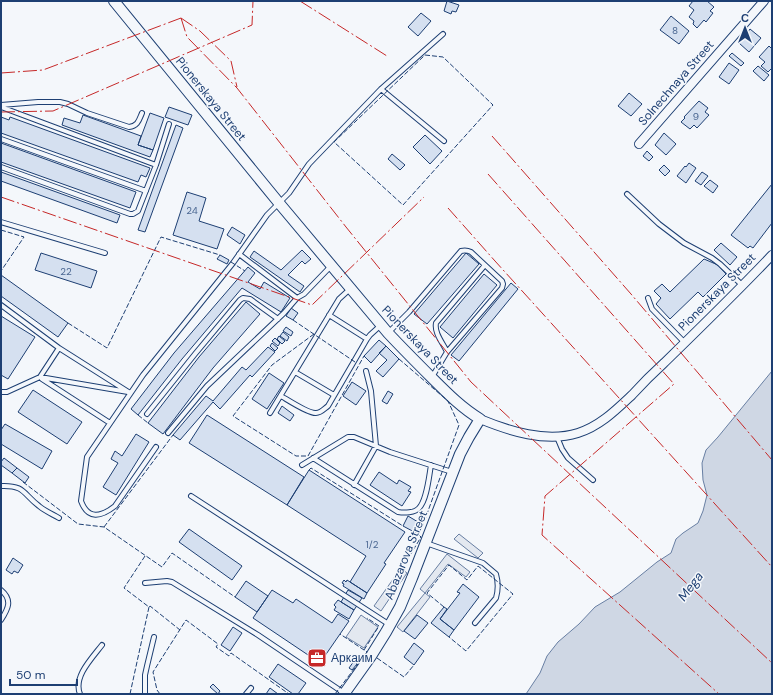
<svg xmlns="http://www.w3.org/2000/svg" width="773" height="695" viewBox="0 0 773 695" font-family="'DM Sans',sans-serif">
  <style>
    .parking { fill: #e3e8f0; stroke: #687fa3 }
    .water { fill: #cfd7e4; stroke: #687fa3 }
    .building { fill: #d5e0f0; stroke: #1d3f73 }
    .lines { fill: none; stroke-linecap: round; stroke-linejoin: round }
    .service-casing { stroke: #1d3f73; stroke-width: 6 }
    .minor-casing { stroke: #1d3f73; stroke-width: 10 }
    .tertiary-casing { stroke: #1d3f73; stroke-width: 12 }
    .service { stroke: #f4f7fb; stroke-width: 4 }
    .minor { stroke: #f4f7fb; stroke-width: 8 }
    .tertiary { stroke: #f4f7fb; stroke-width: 10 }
    .fence { stroke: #1d3f73; stroke-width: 1; stroke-dasharray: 5 2; stroke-linecap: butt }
    .power { stroke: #c62828; stroke-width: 1; stroke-dasharray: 14 3 2 3; stroke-linecap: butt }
    .labels { text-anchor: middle; stroke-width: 3; stroke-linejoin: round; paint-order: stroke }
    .number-label { font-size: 10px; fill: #4b6792 }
    .street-label { font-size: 12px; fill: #1d3f73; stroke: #f4f7fb }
    .poi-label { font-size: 12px; fill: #1d3f73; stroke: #f4f7fb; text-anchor: start }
    .water-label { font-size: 13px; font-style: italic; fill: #1d3f73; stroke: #f4f7fb }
  </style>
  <rect width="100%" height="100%" fill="#f4f7fb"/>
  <path class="parking" d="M459,534L483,553L478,558L454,539Z
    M447,554L470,572L466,577L448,564L425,593L430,597L403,632L397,627L425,593L420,589Z
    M401,568L407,573L381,611L374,606Z
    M361,615L378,627L364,648L346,637Z"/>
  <path class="water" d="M772,371V694H526L540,673L547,656L558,642L579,624L595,607L620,592L657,562L671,553L676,539L683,533L698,523L703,511L707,495L703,480L702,463L706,450L718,437Z"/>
  <path class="building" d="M447,1L459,5L456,12L452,11L451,14L444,11Z
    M693,1H707L714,7L710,11L713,13L706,22L704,20L697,28L693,24L694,21L689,17L694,10L689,6Z
    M421,13L431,21L418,36L408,27Z
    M671,16L689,31L679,44L660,30Z
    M750,29L761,38L749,52L739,43Z
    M769,46L772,49V68L768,72L761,66L765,62L759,57Z
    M732,53L744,63L741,66L729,56Z
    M729,63L739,70L729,84L719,77Z
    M758,66L769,75L764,81L753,71Z
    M629,93L642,104L631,116L618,106Z
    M699,101L708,108L705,112L709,115L697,128L694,125L690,129L681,122L685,118L684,117Z
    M169,107L192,115L188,125L165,117Z
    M150,113L164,118L153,150L138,145Z
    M83,115L141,136L138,145L153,150L150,157L62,125L64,118L80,123Z
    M1,117L9,120L10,117L150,168L146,177L141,175L138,182L1,133Z
    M176,125L183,128L145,232L138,230Z
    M664,133L676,144L666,155L655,145Z
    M425,135L442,151L430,164L413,147Z
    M1,143L136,192L130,208L1,162Z
    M647,151L653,157L649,161L643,156Z
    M392,154L405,165L400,170L388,159Z
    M689,163L696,168L686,183L677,176L685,166L686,167Z
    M664,165L670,171L665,176L659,170Z
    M1,172L120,215L117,223L1,181Z
    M702,172L708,176L701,185L695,181Z
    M710,180L718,186L713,193L704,186Z
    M772,184V223L753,248L750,246L748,248L731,235Z
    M187,192L206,198L199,221L224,229L217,249L173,235Z
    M232,227L245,235L240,244L227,235Z
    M721,243L737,257L730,265L714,250Z
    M302,250L311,259L305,264L302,261L288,275L304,286L300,292L250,257L254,251L281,270Z
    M41,253L97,271L91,288L35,270Z
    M466,253L479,264L427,324L414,314Z
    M220,255L229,260L227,264L217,259Z
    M704,259L718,265L726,274L703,297L698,292L670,319L656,304L661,298L654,291L662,284L670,292Z
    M248,267L255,273L248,282L260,289L264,282L290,298L281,312L242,288L182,359L138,415L131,409L174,353Z
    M484,274L497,285L453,338L440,327Z
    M1,275L68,323L58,337L1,296Z
    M511,283L518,289L459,361L451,355Z
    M246,302L260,314L213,368L163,434L148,423L199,357Z
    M291,308L298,313L293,320L286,316Z
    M1,316L35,337L8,379L1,375Z
    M286,327L293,332L291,336L283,331Z
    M283,332L289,337L287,341L280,336Z
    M279,336L285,341L282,344L277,339Z
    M275,338L280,343L278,346L272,341Z
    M379,340L386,346L371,363L364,356Z
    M272,343L278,348L275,351L270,346Z
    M386,346L399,359L383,377L376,371L387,360L379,353Z
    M268,347L275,352L252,377L250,375L220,409L213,402L180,440L173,435L206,396L213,401L242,367L246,370Z
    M269,373L284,383L267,409L252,399Z
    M352,382L366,391L356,405L343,396Z
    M33,390L82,422L67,444L18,412Z
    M388,391L393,394L387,404L382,401Z
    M282,406L294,415L290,421L278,413Z
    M207,415L304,477L287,505L189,443Z
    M5,424L52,451L42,469L1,444V430Z
    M136,434L149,442L116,495L103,487L118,463L111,459L115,451L122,456Z
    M4,458L17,468L12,473L1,465V462Z
    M17,468L29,477L25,483L12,473Z
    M309,470L405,532L384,563L386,564L367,593L350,582L366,556L287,505Z
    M379,472L397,484L399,480L411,487L408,491L411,492L402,506L370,485Z
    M408,516L423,525L418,534L403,526Z
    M189,529L242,566L232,580L179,542Z
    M13,558L23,565L18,573L14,571L12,574L6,570Z
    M344,580L346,582L347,580L367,593L364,599L343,586L344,584L342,583Z
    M246,581L268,596L257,612L235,597Z
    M463,584L479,597L454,630L440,619L460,593L457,592Z
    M272,590L293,603L296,599L332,623L338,614L349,621L320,663L253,618Z
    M348,590L362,598L354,610L341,602Z
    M338,600L354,610L349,619L334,610L336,607L334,605Z
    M444,607L447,609L440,619L454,630L449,637L431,623Z
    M417,615L428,623L415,639L404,631Z
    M233,627L242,633L230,651L221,645Z
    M414,643L424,651L414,665L404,657Z
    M354,661L357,664L352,670L349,668Z
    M278,664L306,683L298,694H293L269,677Z
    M213,684L220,691L218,694L210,687Z
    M270,688L278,694H266Z"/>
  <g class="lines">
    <g class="service-casing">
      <path id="service" d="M381,89L444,141
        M1,105L38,102H60L68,104L87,113L129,127C138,126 139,120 142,113
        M1,107L156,165
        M1,139L146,191
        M1,167L130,214H133L138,211L156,165L169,124
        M627,194L659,224L684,243L712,258L720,264L743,286
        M1,222L105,253
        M239,254L297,298
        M648,298L652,309L685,343
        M1,305L59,348L130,393
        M329,315L367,339
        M388,333L409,312L461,251C465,250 467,250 471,252L502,281L503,284L502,288L447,352L432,377
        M447,352C443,343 434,333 436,323L485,265
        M295,372L334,395
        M40,377L128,392
        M42,379L110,423
        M1,392H7L40,377L59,348
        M281,396C288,400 309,414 316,413C321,413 324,409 328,406L367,339L370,335L381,325
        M270,413L339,299L350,289
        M147,414L195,354L240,300L243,298L250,299L278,319
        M168,433L207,386L284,313L297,298L304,294L331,266
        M557,437L562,449L568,458L593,480
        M156,447L115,506C101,517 88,520 81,501L87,457L143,375L233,263L267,215L289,193L309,164L381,89L443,34
        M313,458L398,512C404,513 415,513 419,508C427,500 429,476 431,465
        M302,465L348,437H354L390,452L452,472
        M354,485L376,446L371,391L366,371
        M1,486C25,485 23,494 39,506C45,511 52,514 59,518
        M191,496L390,625
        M426,543L483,563L496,574C498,581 498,591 496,598L475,623
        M145,583L167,581L172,582L258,635L344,693
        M1,590C13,600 8,609 1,620
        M80,694C73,677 92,658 102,645
        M145,694V675L147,666L154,637
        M246,694L251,688"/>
    </g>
    <g class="minor-casing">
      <path id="minor" d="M639,144L764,1
        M480,419C509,431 546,443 578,433C600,426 616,410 632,395C642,384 653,373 664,363C701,327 737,292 772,255"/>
    </g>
    <g class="tertiary-casing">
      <path id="tertiary" d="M114,1L279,203L388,333C403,349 418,364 433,379C448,394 462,408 480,419L469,437L460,454L412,578L400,607L386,632L371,656L344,694"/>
    </g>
    <use href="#service" class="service"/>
    <use href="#minor" class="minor"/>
    <use href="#tertiary" class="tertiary"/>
    <path class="fence" d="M425,55L443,57L493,105L403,205L334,142Z
      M1,230L24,237L1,271
      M231,262L245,271
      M293,320L355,362
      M68,323L107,348L161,237L220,255
      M314,334L272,365L233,416L296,456H308L364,356
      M399,359L448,401L459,425L423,525
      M138,415L148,423
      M309,470L311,468L403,526
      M23,482L78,524L104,527L162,567L172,553L235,597
      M104,527L173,435
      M145,556L124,588L149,607L150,606L180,630
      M406,562L421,537L418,534
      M444,607L427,593L449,565L467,580L478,566L513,594L466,651L449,637
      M364,650L379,626L367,618
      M377,658L404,677L414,665
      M130,694L149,607
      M160,694L157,690L153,672L186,620L218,644L216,647L229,656L231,653L289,694
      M335,694L367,652L340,634"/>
    <path class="power" d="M300,1L387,56
      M181,18L187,37L237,88L346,227L471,382L772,663
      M181,18L200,31L231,61L237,87
      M1,73L43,70L181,18
      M1,112L53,111L252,25L253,1
      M492,136L631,294L772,460
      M488,174L674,384L545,496L542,535L719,694
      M1,197L312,305L424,197
      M448,208L495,261L772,567"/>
  </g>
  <defs>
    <g id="office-square" transform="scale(1)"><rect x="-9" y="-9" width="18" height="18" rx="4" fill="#c62828" stroke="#f4f7fb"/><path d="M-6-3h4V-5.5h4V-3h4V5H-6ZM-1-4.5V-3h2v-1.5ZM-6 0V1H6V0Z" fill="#fff"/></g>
  </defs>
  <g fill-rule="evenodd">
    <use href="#office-square" x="317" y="658"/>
  </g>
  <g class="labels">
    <g class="number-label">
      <text x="675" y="34">8</text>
      <text x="696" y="120">9</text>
      <text x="192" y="214">24</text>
      <text x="66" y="275">22</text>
      <text x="372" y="548">1/2</text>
    </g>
    <g class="street-label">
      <text transform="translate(676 83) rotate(-49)" y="4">Solnechnaya Street</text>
      <text transform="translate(211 99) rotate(51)" y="4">Pionerskaya Street</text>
      <text transform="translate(717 292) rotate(-45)" y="4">Pionerskaya Street</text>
      <text transform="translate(420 345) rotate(46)" y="4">Pionerskaya Street</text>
      <text transform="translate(406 555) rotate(-68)" y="4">Abazarova Street</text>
    </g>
    <g class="poi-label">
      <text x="331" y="662">Аркаим</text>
    </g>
    <g class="water-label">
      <text transform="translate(690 586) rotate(-53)" y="5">Mega</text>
    </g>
  </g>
  <rect width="773" height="695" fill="none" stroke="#1d3f73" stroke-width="4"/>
  <g transform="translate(745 28)" stroke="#f4f7fb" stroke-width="3" paint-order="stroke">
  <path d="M0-3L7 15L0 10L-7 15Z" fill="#1d3f73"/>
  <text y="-6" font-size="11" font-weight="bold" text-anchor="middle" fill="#1d3f73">С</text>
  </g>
  <path d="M10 679v6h67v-6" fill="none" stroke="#1d3f73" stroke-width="2"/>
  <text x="16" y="679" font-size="12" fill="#1d3f73" stroke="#f4f7fb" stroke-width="3" paint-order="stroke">50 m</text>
</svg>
